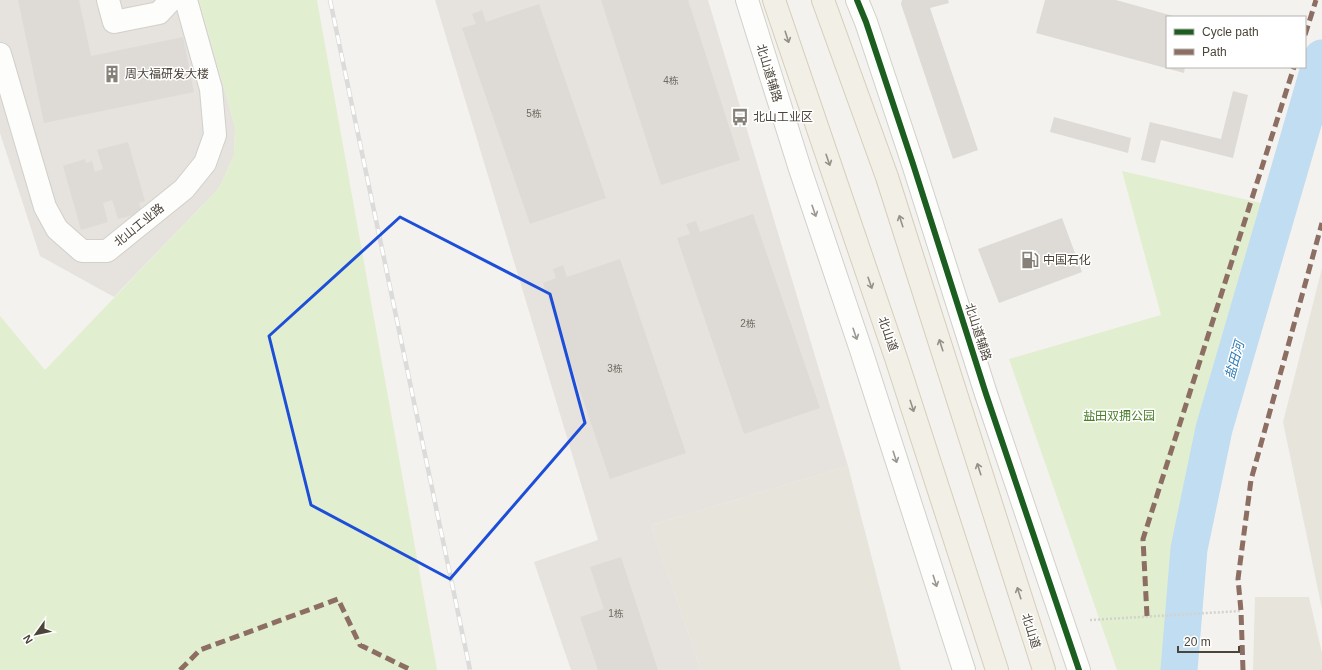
<svg xmlns="http://www.w3.org/2000/svg" width="1322" height="670" viewBox="0 0 1322 670" font-family="Helvetica,'Noto Sans SC',sans-serif">
  <style>
    .residential { fill: #e7e4dc }
    .industrial { fill: #e6e2de }
    .green { fill: #e1eecf }
    .lines { fill: none; stroke-linecap: round; stroke-linejoin: round }
    .river { stroke: #c0ddf1; stroke-width: 37 }
    .building { fill: #dedbd6 }
    .minor-casing { stroke: #d2d0cb; stroke-width: 24 }
    .major-casing { stroke: #d6cebb; stroke-width: 24 }
    .path { stroke: #d3d2cc; stroke-width: 2.5; stroke-dasharray: 2 2; stroke-linecap: butt }
    .minor { stroke: #fdfdfc; stroke-width: 22 }
    .major { stroke: #f2efe6; stroke-width: 22 }
    .rail-casing { stroke: #dbdbda; stroke-width: 4.5 }
    .rail { stroke: #fff; stroke-width: 3; stroke-dasharray: 9; stroke-linecap: butt }
    .quiet { stroke: #8d6e63; stroke-width: 5; stroke-dasharray: 10 5; stroke-linecap: butt }
    .cycleway-casing { stroke: #fff; stroke-width: 8 }
    .cycleway { stroke: #1b5e20; stroke-width: 6 }
    .oneway { stroke: #969187 }
    .oneway2 { stroke: #9b9791 }
    .marked { fill: none; stroke: #1d4ed8; stroke-width: 3; stroke-linejoin: round }
    .labels { text-anchor: middle; stroke-width: 3; stroke-linejoin: round; paint-order: stroke }
    .number-label { font-size: 10px; fill: #706a61 }
    .street-label { font-size: 12px; fill: #4b4439; stroke: #fff }
    .poi-label { font-size: 12px; fill: #4b4439; stroke: #fff; text-anchor: start }
    .park-label { font-size: 12px; fill: #4a7f2a; stroke: #fff }
    .water-label { font-size: 13px; font-style: italic; fill: #2e7ab2; stroke: #fff }
  </style>
  <rect width="100%" height="100%" fill="#f4f2ee"/>
  <path class="residential" d="M1322,268V609L1283,422Z
    M848,466L901,670H701L651,525Z
    M1255,597H1309L1322,653V670H1253Z"/>
  <path class="industrial" d="M0,0H199L235,127L234,155L219,188L114,297L40,256L0,133Z
    M435,0H708L848,466L651,525L701,670H571L534,562L598,540Z"/>
  <path class="green" d="M199,0H317L437,670H0V316L45,370L219,188L234,155L235,127Z
    M1122,171L1261,203L1186,500L1170,595L1172,670H1117L1009,359L1161,315Z"/>
  <g class="lines">
    <path class="river" d="M1179,670L1189,549L1214,429L1322,58"/>
  </g>
  <path class="building" d="M18,0H79L91,56L183,37L194,92L44,123Z
    M601,0H688L740,160L661,185Z
    M902,0H948L949,3L930,8L978,150L953,159L901,4Z
    M1045,0H1116L1177,17H1167V67H1185L1184,73L1036,33Z
    M539,4L606,198L530,224L462,28L476,24L472,14L482,10L486,22Z
    M1233,91L1248,95L1233,158L1161,140L1155,163L1141,160L1150,122L1221,139Z
    M1054,117L1131,138L1128,153L1050,132Z
    M128,142L145,201L139,203L142,213L118,219L112,200L103,203L108,222L81,230L63,166L85,159L86,163L92,161L95,172L103,169L97,150Z
    M753,214L820,408L744,434L677,238L690,234L686,224L696,221L700,232Z
    M1062,218L1082,272L999,303L978,249Z
    M620,259L686,453L610,479L543,283L556,278L553,269L563,265L567,277Z
    M621,557L658,670H598L580,617L604,609L590,567Z"/>
  <g class="lines">
    <g class="minor-casing">
      <path id="minor" d="M108,0L114,22L159,13L171,0
        M747,0L800,169L861,350L964,670
        M857,0L866,22L913,164L986,394L1079,670
        M0,54L45,207L57,229L82,251H107L184,189L205,163L215,135L211,89L186,0"/>
    </g>
    <g class="major-casing">
      <path id="major" d="M774,0L896,358L997,670
        M823,0L887,177L1044,670"/>
    </g>
    <path class="path" d="M1090,620L1241,611"/>
    <use href="#minor" class="minor"/>
    <use href="#major" class="major"/>
    <g class="rail-casing">
      <path id="rail" d="M330,0L470,670"/>
    </g>
    <use href="#rail" class="rail"/>
    <path class="quiet" d="M1305,35L1316,0
      M1147,616L1143,539L1294,67
      M180,670L200,650L338,599L360,645L411,670
      M1243,670L1241,611L1238,579L1251,480L1322,223"/>
    <g class="cycleway-casing">
      <path id="cycleway" d="M857,0L866,22L913,164L986,394L1079,670"/>
    </g>
    <use href="#cycleway" class="cycleway"/>
  </g>
  <defs><path id="oneway-shaft" d="M-6 0H5M1.5-3L5.5 0L1.5 3" fill="none" stroke-width="1.6" stroke-linecap="round" stroke-linejoin="round"/></defs>
  <g class="oneway">
    <use href="#oneway-shaft" transform="translate(787 37) rotate(72)"/>
    <use href="#oneway-shaft" transform="translate(828 160) rotate(71)"/>
    <use href="#oneway-shaft" transform="translate(901 221) rotate(-108)"/>
    <use href="#oneway-shaft" transform="translate(870 283) rotate(71)"/>
    <use href="#oneway-shaft" transform="translate(941 345) rotate(-108)"/>
    <use href="#oneway-shaft" transform="translate(912 406) rotate(72)"/>
    <use href="#oneway-shaft" transform="translate(979 469) rotate(-108)"/>
    <use href="#oneway-shaft" transform="translate(1019 593) rotate(-108)"/>
  </g>
  <g class="oneway2">
    <use href="#oneway-shaft" transform="translate(814 211) rotate(71)"/>
    <use href="#oneway-shaft" transform="translate(855 334) rotate(71)"/>
    <use href="#oneway-shaft" transform="translate(895 457) rotate(72)"/>
    <use href="#oneway-shaft" transform="translate(935 581) rotate(72)"/>
  </g>
  <path class="marked" d="M400,217L550,294L585,423L450,579L311,505L269,336Z"/>
  <defs>
    <g id="building-bare" transform="scale(1.38)"><path d="M-4-6H4V6H1V3H-1V6H-4ZM-2.5-4.3h1.7v1.8h-1.7ZM.8-4.3h1.7v1.8H.8ZM-2.5-1h1.7V.8h-1.7ZM.8-1h1.7V.8H.8Z" fill="#868178" stroke="#fff" stroke-width="2.5" paint-order="stroke"/></g>
    <g id="bus-bare" transform="scale(1.38)"><path d="M-5-6H5V4H4V6H2V4H-2V6H-4V4H-5ZM-3.5-4V0h7V-4ZM-3.5 1.2v1.5H-2V1.2ZM2 1.2v1.5H3.5V1.2Z" fill="#868178" stroke="#fff" stroke-width="2.5" paint-order="stroke"/></g>
    <g id="fuel-bare" transform="scale(1.38)"><path d="M-5.5-6h7V0h2V4h1.3V-2.5L3-4.5l.8-.8L6-3V5H2.5V1h-1V6h-7ZM-4.2-4.7v3.2H.2V-4.7Z" fill="#868178" stroke="#fff" stroke-width="2.5" paint-order="stroke"/></g>
  </defs>
  <g fill-rule="evenodd">
    <use href="#building-bare" x="112" y="74"/>
    <use href="#bus-bare" x="740" y="117"/>
    <use href="#fuel-bare" x="1030" y="260"/>
  </g>
  <g class="labels">
    <g class="number-label">
      <text x="671" y="84">4栋</text>
      <text x="534" y="117">5栋</text>
      <text x="748" y="327">2栋</text>
      <text x="615" y="372">3栋</text>
      <text x="616" y="617">1栋</text>
    </g>
    <g class="street-label">
      <text transform="translate(769 73) rotate(73)" y="4">北山道辅路</text>
      <text transform="translate(139 225) rotate(-39)" y="4">北山工业路</text>
      <text transform="translate(978 332) rotate(72)" y="4">北山道辅路</text>
      <text transform="translate(888 334) rotate(71)" y="4">北山道</text>
      <text transform="translate(1031 631) rotate(72)" y="4">北山道</text>
    </g>
    <g class="poi-label">
      <text x="125" y="78">周大福研发大楼</text>
      <text x="753" y="121">北山工业区</text>
      <text x="1043" y="264">中国石化</text>
    </g>
    <g class="park-label">
      <text x="1119" y="420">盐田双拥公园</text>
    </g>
    <g class="water-label">
      <text transform="translate(1234 360) rotate(-74)" y="5">盐田河</text>
    </g>
  </g>
  <rect x="1166" y="16" width="140" height="52" fill="#ffffff" stroke="#b7b4b0"/>
  <rect x="1174" y="29" width="20" height="6" fill="#1b5e20" stroke="#b7b4b0"/>
  <text x="1202" y="36" font-size="12" fill="#4b4439">Cycle path</text>
  <rect x="1174" y="49" width="20" height="6" fill="#8d6e63" stroke="#b7b4b0"/>
  <text x="1202" y="56" font-size="12" fill="#4b4439">Path</text>
  <g transform="translate(36 634) rotate(237)" stroke="#ffffff" stroke-width="3" paint-order="stroke">
  <path d="M0-3L7 15L0 10L-7 15Z" fill="#4b4439"/>
  <text y="-6" font-size="11" font-weight="bold" text-anchor="middle" fill="#4b4439">N</text>
  </g>
  <path d="M1178 646v6h61v-6" fill="none" stroke="#4b4439" stroke-width="2"/>
  <text x="1184" y="646" font-size="12" fill="#4b4439" stroke="#ffffff" stroke-width="3" paint-order="stroke">20 m</text>
</svg>
